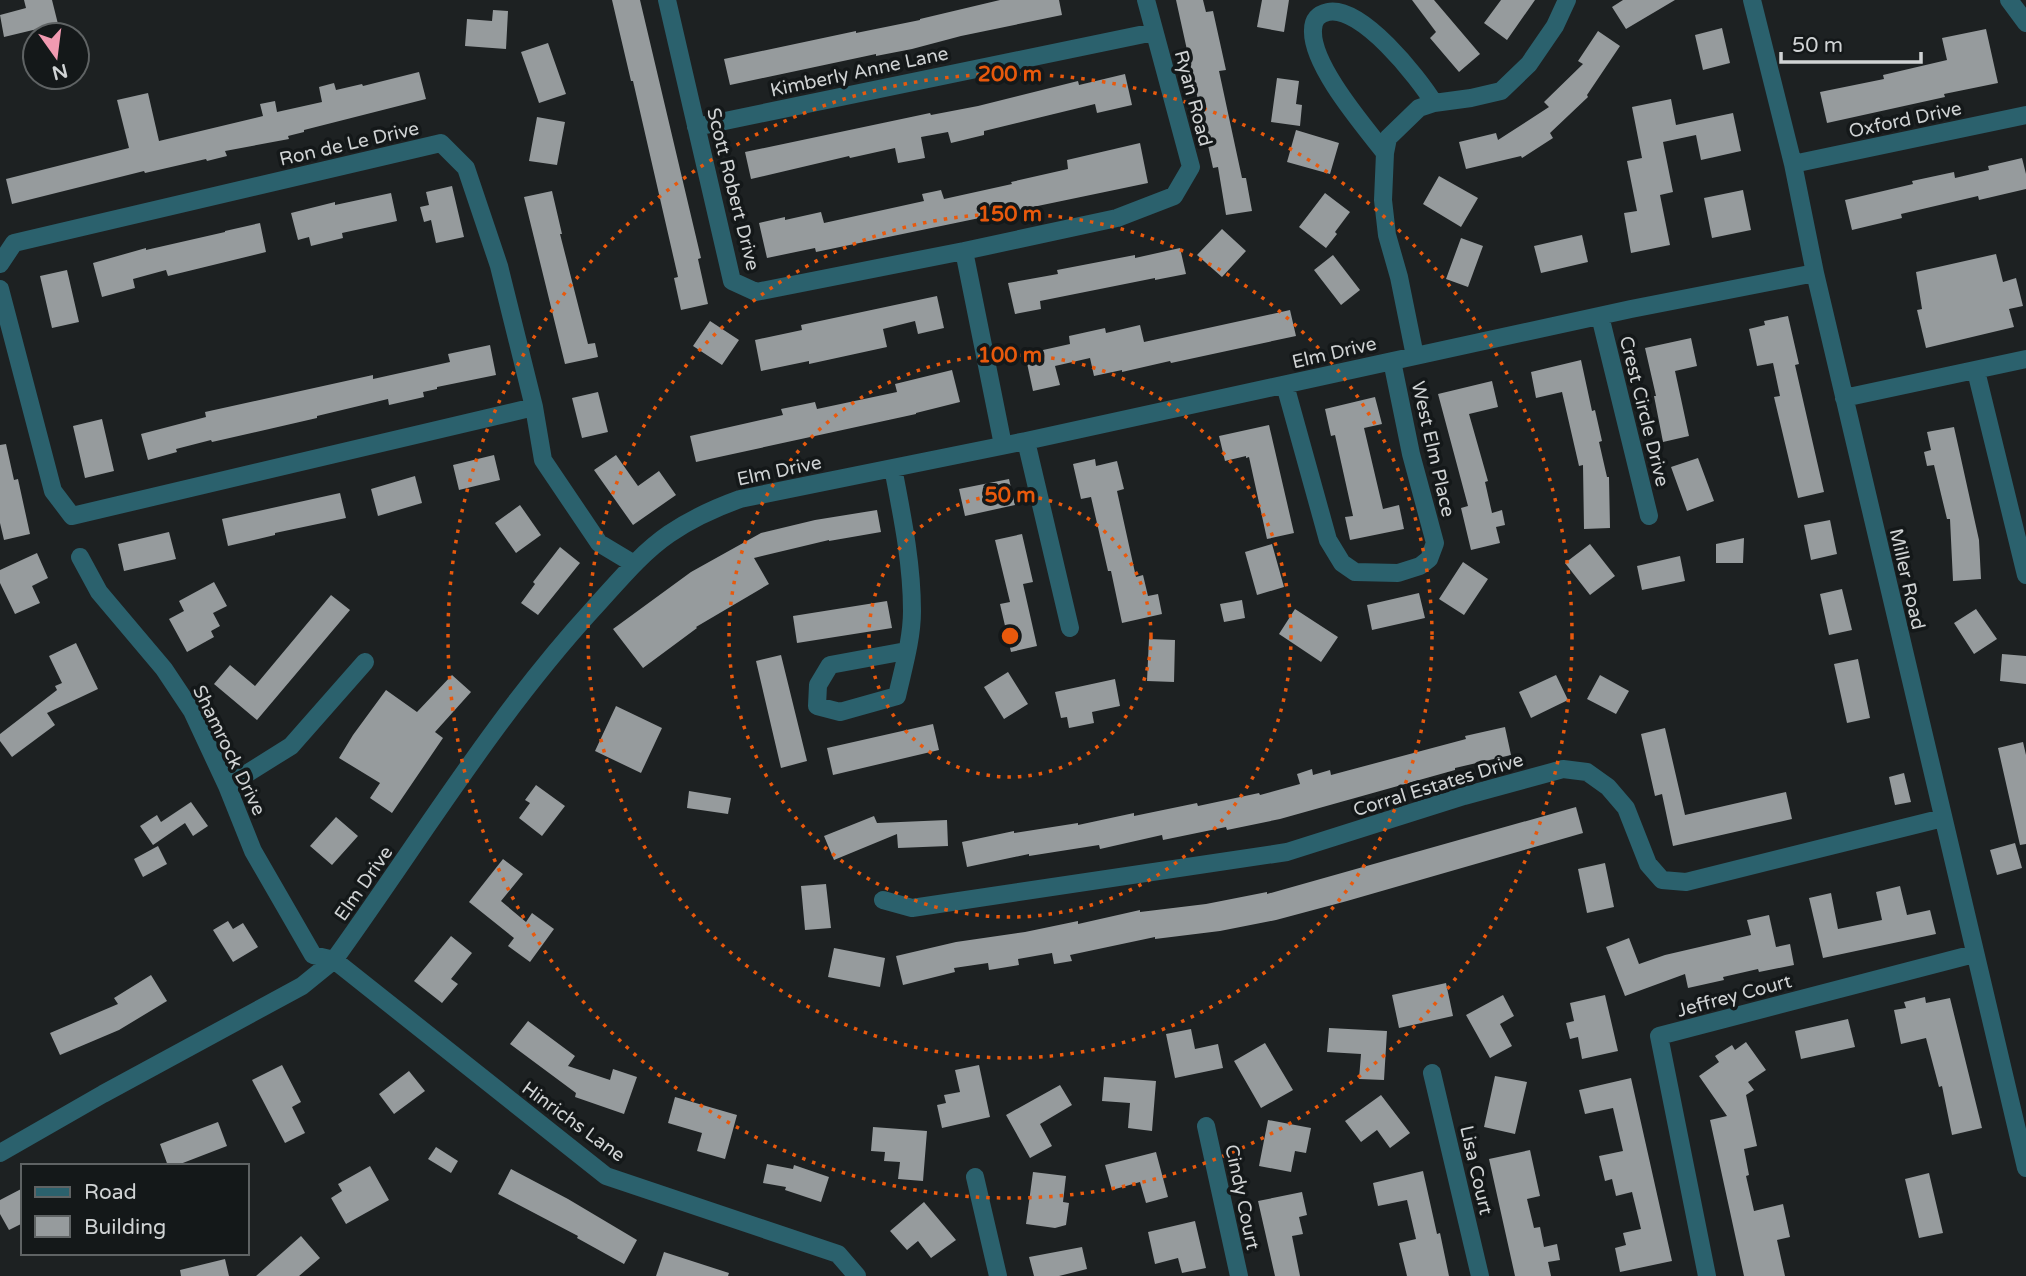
<svg xmlns="http://www.w3.org/2000/svg" width="2026" height="1276" viewBox="0 0 2026 1276" font-family="'Varela Round',sans-serif">
  <style>
    .building { fill: #969b9d }
    .lines { fill: none; stroke-linecap: round; stroke-linejoin: round }
    .minor { stroke: #2b616d; stroke-width: 18 }
    .ring { fill: none; stroke: #e8590c; stroke-width: 3.5; stroke-dasharray: 3.5 7 }
    .labels { text-anchor: middle; stroke-width: 7; stroke-linejoin: round; paint-order: stroke }
    .street-label { font-size: 19px; fill: #d0d3d4; stroke: #141819 }
    .centre { fill: #e8590c; stroke: #141819; stroke-width: 3.5 }
    .ring-label { font-size: 21px; text-anchor: middle; font-weight: bold; fill: #e8590c; stroke: #141819; stroke-width: 7; stroke-linejoin: round; paint-order: stroke }
  </style>
  <rect width="100%" height="100%" fill="#1d2122"/>
  <path class="building" d="M24,0H52L58,24L4,37L0,15L26,8Z
    M612,0H640L701,258L698,259L708,304L681,310L674,278L678,277L633,81H631Z
    M1000,0H1059L1062,15L961,36L912,49L876,56V54L730,85L724,59L856,31V33L920,20V19Z
    M1176,0H1203L1206,12L1213,11L1226,70L1219,71L1242,178H1246L1252,211L1226,215L1218,167L1213,168Z
    M1262,0H1289L1284,32L1257,27Z
    M1412,0H1434L1480,54L1459,72L1430,38L1436,32Z
    M1501,0H1535L1507,40L1484,23Z
    M1623,0H1675L1626,29L1612,7Z
    M493,10L508,11L506,49L465,46L467,19L492,21Z
    M1722,28L1730,63L1703,70L1695,35Z
    M1986,29L1998,83L1944,94L1945,97L1827,123L1820,92L1884,79L1883,75L1947,60L1942,38Z
    M1598,31L1620,46L1587,95L1588,97L1550,133L1553,138L1522,158L1521,156L1466,169L1459,142L1496,133L1498,140L1549,107L1544,102L1583,64L1578,61Z
    M548,43L566,94L539,103L521,52Z
    M419,72L426,99L304,130V132L288,136L289,139L225,151L227,156L207,161L206,159L145,173L144,171L12,204L6,179L129,148L117,100L148,93L159,141L263,116L260,104L275,101L277,112L322,102L319,87L334,83L336,90L362,84L363,86Z
    M1125,74L1132,105L1097,113L1095,104L984,131V135L951,143L948,132L921,137L925,158L898,163L895,148L850,158L849,156L751,179L745,152L930,113L931,115L978,106L1078,81L1079,85Z
    M1277,78L1299,81L1296,104L1302,105L1300,126L1271,122Z
    M1671,99L1676,125L1733,113L1741,151L1701,160L1696,135L1663,142L1673,192L1660,195L1670,245L1631,253L1624,213L1637,211L1627,161L1642,158L1632,107Z
    M537,117L565,122L557,165L529,161Z
    M1296,130L1339,143L1330,174L1287,162Z
    M1140,143L1148,183L816,252L815,248L767,258L759,223L785,217V220L821,212L824,223L924,201L922,194L941,190L944,199L1012,184L1011,182L1068,169L1067,160Z
    M2022,158L2026,174V189L1979,200L1978,196L1901,214L1902,218L1852,230L1845,200L1913,184L1912,181L1954,172L1955,178L1989,170L1988,166Z
    M1439,176L1478,198L1461,227L1423,204Z
    M452,186L464,237L436,243L431,220L424,222L420,207L429,205L426,192Z
    M1743,190L1751,230L1712,238L1704,198Z
    M552,191L562,234H560L588,344L595,343L598,357L565,364L524,197Z
    M391,193L397,221L342,233L343,238L311,246L309,237L298,240L291,213L335,202V205Z
    M1325,193L1350,212L1335,232L1337,234L1326,248L1299,227Z
    M260,223L266,252L168,276L166,270L133,279L135,288L102,297L93,263L146,248V250L225,232V231Z
    M1222,229L1246,251L1222,277L1197,255Z
    M1582,235L1588,262L1541,273L1534,246Z
    M1461,238L1483,246L1468,287L1446,279Z
    M1180,248L1186,274L1155,280V278L1040,301L1041,309L1015,314L1008,283L1058,274L1057,270L1135,255V258Z
    M1996,254L2003,282L2016,278L2023,306L2009,309L2014,327L1926,348L1917,310L1922,309L1916,272Z
    M1333,255L1360,290L1341,305L1314,270Z
    M67,270L79,322L52,328L40,276Z
    M937,296L944,328L918,334L915,321L883,329L887,347L809,364V361L761,371L755,340L802,330L801,325Z
    M1290,310L1296,336L1171,363L1170,361L1122,372V370L1094,376L1090,358L1055,366L1060,385L1033,391L1025,354L1070,344L1069,336L1105,328L1106,333L1140,325L1144,342Z
    M1788,316L1799,364L1795,365L1824,492L1798,498L1774,397L1780,396L1773,363L1757,366L1749,329L1765,325L1764,321Z
    M710,321L739,340L722,365L693,346Z
    M1691,338L1697,366L1675,371L1689,436L1663,442L1654,396H1656L1645,348Z
    M490,345L496,375L437,387V389L423,392L424,397L389,405L388,399L317,416V418L212,442L211,440L176,449L177,452L148,460L141,434L206,417L205,412L373,375V379L450,362L448,354Z
    M1581,360L1592,411L1595,410L1602,441L1599,442L1607,477H1609L1610,528L1584,529L1583,465L1579,466L1562,392L1536,398L1531,372Z
    M952,370L960,402L916,413V414L696,462L690,436L783,415L781,409L815,402L817,409L897,392L895,384Z
    M1492,381L1498,407L1469,414L1488,481L1485,482L1492,513L1502,510L1505,525L1496,527L1500,543L1471,550L1461,508L1468,506L1438,394Z
    M598,392L608,432L582,438L572,398Z
    M1375,397L1382,424L1364,428L1383,509L1399,505L1404,529L1350,540L1345,517L1353,516L1335,435L1331,436L1325,409Z
    M102,419L114,471L85,478L73,426Z
    M1269,425L1294,533L1267,539L1249,457L1246,458V456L1225,461L1219,436Z
    M1954,427L1979,540L1981,579L1953,581L1950,519H1947L1934,465L1927,466L1924,452L1931,450L1927,432Z
    M6,444L14,480L18,479L30,534L4,540L0,523V445Z
    M494,455L500,480L459,490L453,465Z
    M616,455L638,486L659,471L676,495L633,525L594,470Z
    M1698,458L1714,501L1687,511L1671,467Z
    M1095,459L1096,466L1117,461L1124,489L1117,491L1136,577L1143,575L1148,596L1158,594L1162,614L1122,623L1111,571H1108L1091,497L1081,499L1073,464Z
    M415,476L422,503L378,516L371,489Z
    M1009,479L1015,505L965,516L959,489Z
    M340,493L346,518L275,533V535L228,546L222,519Z
    M520,505L541,535L516,553L495,523Z
    M877,510L881,532L829,541V540L754,558L769,584L696,627L697,628L643,668L613,629L691,572L761,533L815,520Z
    M1830,520L1837,554L1811,560L1804,525Z
    M169,532L176,559L124,571L118,544Z
    M1022,534L1033,582L1023,584L1037,646L1011,652L1000,604L1010,602L995,540Z
    M1744,538L1743,563H1716V544Z
    M1272,544L1284,587L1257,595L1245,552Z
    M1590,544L1615,576L1590,595L1565,563Z
    M560,547L580,563L538,615L521,603L535,584L533,582Z
    M37,553L48,578L32,586L40,603L15,614L0,583V570Z
    M1680,556L1685,581L1642,590L1637,566Z
    M1463,562L1488,579L1464,615L1439,599Z
    M214,582L227,606L213,613L220,626L211,631L214,637L187,652L169,619L184,611L179,601Z
    M1842,589L1852,630L1829,635L1820,594Z
    M1419,593L1425,618L1372,630L1367,605Z
    M331,595L350,610L257,720L214,684L230,665L255,686Z
    M1242,600L1245,618L1224,622L1220,604Z
    M887,601L892,628L797,643L793,616Z
    M1295,609L1338,637L1321,662L1279,634Z
    M1976,609L1997,639L1974,654L1954,623Z
    M1149,639L1175,640L1174,682L1147,681Z
    M76,643L98,689L47,713L55,725L12,757L0,741V734L57,690L55,686L62,683L49,656Z
    M2002,654L2026,656V684L2000,681Z
    M781,655L807,761L781,768L756,661Z
    M1858,659L1870,718L1847,723L1834,664Z
    M1008,672L1028,704L1004,719L984,687Z
    M452,675L471,692L435,732L443,738L392,813L370,798L380,783L339,758L353,735L386,690L417,712Z
    M1556,675L1568,700L1531,718L1519,692Z
    M1600,675L1629,691L1616,714L1587,699Z
    M1115,679L1120,706L1092,712L1094,723L1069,728L1067,717L1061,718L1055,692Z
    M616,706L662,728L641,773L595,751Z
    M933,724L939,750L833,775L827,748Z
    M1505,727L1511,755L1455,768V770L1280,819L1227,830L1226,827L1163,840L1162,835L1100,849L1099,845L1029,856V854L967,867L962,842L1014,831V833L1078,823V825L1134,813V816L1197,803L1198,806L1259,793L1260,795L1300,784L1297,774L1312,769L1313,775L1330,770L1331,775L1466,739L1465,736Z
    M1665,728L1685,815L1786,792L1792,819L1673,846L1662,794L1655,796L1641,734Z
    M2023,742L2026,755V844L2020,845L1998,748Z
    M1904,773L1911,802L1895,805L1889,777Z
    M536,785L565,806L542,836L519,818L530,803L525,800Z
    M689,791L731,798L728,814L687,808Z
    M191,802L208,826L193,836L185,823L153,845L140,826L157,815L161,822Z
    M1576,807L1583,833L1347,901L1276,920L1220,931L1155,939V937L1070,955L1072,961L1054,964L1052,953L1018,959L1019,965L989,970L988,963L954,968L955,972L903,985L896,956L956,942L1025,932L1078,921V924L1140,910V912L1206,904L1267,892V894Z
    M874,816L877,823L947,820L948,846L898,848L897,834L834,860L824,836Z
    M336,817L358,836L332,865L310,846Z
    M2015,843L2022,868L1997,875L1990,850Z
    M158,846L167,864L143,877L134,859Z
    M503,859L523,874L501,901L526,922L532,913L554,929L530,962L508,946L514,938L469,902Z
    M1605,863L1614,907L1587,913L1578,869Z
    M826,884L831,928L805,930L801,886Z
    M1900,886L1907,915L1930,910L1936,934L1823,958L1809,898L1831,893L1838,929L1882,920L1876,892Z
    M1769,915L1776,947L1790,944L1794,965L1759,972L1758,969L1723,977L1724,980L1688,988L1685,974L1625,996L1606,947L1629,938L1639,964L1665,955L1751,935L1747,920Z
    M228,921L233,929L243,923L258,947L233,962L213,930Z
    M451,936L472,953L451,979L458,984L442,1003L414,981Z
    M834,948L885,958L880,987L828,977Z
    M151,975L167,1001L119,1030L60,1055L50,1033L118,1004L114,998Z
    M1446,983L1453,1016L1399,1028L1392,995Z
    M1503,995L1514,1016L1500,1024L1512,1046L1490,1058L1466,1015Z
    M1605,995L1618,1051L1582,1059L1578,1037L1570,1039L1566,1023L1574,1021L1570,1003Z
    M1925,997L1926,1003L1950,998L1982,1128L1952,1135L1942,1086L1939,1087L1926,1038L1901,1044L1894,1010L1906,1008L1904,1002Z
    M1848,1019L1855,1047L1801,1059L1795,1031Z
    M528,1021L575,1056L568,1066L610,1080L613,1069L637,1077L624,1114L575,1097L576,1093L510,1044Z
    M1329,1028L1387,1031L1384,1080L1359,1079L1361,1054L1327,1052Z
    M1191,1029L1195,1049L1218,1044L1223,1068L1175,1078L1166,1034Z
    M1746,1042L1766,1070L1748,1082L1754,1090L1746,1095L1757,1146L1744,1149L1749,1175L1746,1176L1754,1211L1783,1204L1790,1237L1777,1240L1785,1276H1744L1710,1120L1727,1116L1699,1076L1719,1062L1715,1056L1732,1045L1735,1050Z
    M1265,1043L1293,1090L1261,1108L1234,1061Z
    M282,1065L301,1102L292,1107L305,1133L285,1143L252,1080Z
    M979,1065L990,1117L942,1128L937,1105L946,1103L944,1095L960,1092L955,1070Z
    M409,1071L425,1091L394,1114L379,1094Z
    M1495,1076L1527,1082L1515,1134L1484,1127Z
    M1104,1077L1156,1081L1152,1131L1128,1128L1130,1103L1102,1101Z
    M1631,1078L1672,1261L1620,1272L1615,1248L1626,1245L1623,1233L1641,1229L1632,1192L1616,1196L1612,1179L1605,1181L1599,1156L1623,1151L1613,1108L1585,1114L1579,1090Z
    M1060,1085L1072,1105L1040,1124L1052,1146L1030,1158L1006,1115Z
    M1381,1095L1410,1133L1390,1148L1377,1130L1361,1142L1345,1121Z
    M675,1097L737,1115L725,1159L697,1151L702,1133L668,1123Z
    M1268,1120L1311,1128L1306,1153L1295,1151L1291,1172L1259,1166Z
    M218,1122L227,1146L175,1166H168L160,1144Z
    M873,1127L927,1131L923,1181L898,1179L900,1162L884,1161L885,1152L871,1151Z
    M436,1147L458,1161L451,1173L428,1159Z
    M1530,1150L1540,1196L1527,1199L1534,1228L1540,1227L1544,1247L1557,1244L1560,1260L1548,1262L1551,1276H1515L1489,1159Z
    M1156,1152L1168,1197L1146,1203L1140,1182L1112,1190L1105,1165Z
    M767,1164L793,1169L794,1165L829,1177L821,1202L785,1190L786,1187L763,1183Z
    M370,1166L389,1200L346,1224L331,1198L342,1191L338,1184Z
    M511,1169L568,1199L637,1240L624,1264L577,1238L578,1236L498,1194Z
    M1423,1171L1437,1234L1440,1233L1449,1276H1407L1399,1243L1416,1239L1407,1200L1378,1206L1373,1183Z
    M1033,1172L1066,1176L1063,1202L1069,1203L1066,1225L1055,1228L1026,1224Z
    M1929,1173L1943,1233L1919,1238L1905,1179Z
    M23,1188V1223L9,1230L0,1214V1200Z
    M1302,1192L1307,1215L1299,1217L1303,1234L1292,1236L1300,1276H1275L1258,1201Z
    M924,1202L956,1240L931,1258L918,1241L907,1250L890,1231Z
    M1195,1221L1206,1268L1182,1273L1178,1258L1155,1264L1148,1232Z
    M301,1236L320,1258L299,1276H256Z
    M1082,1247L1087,1269L1059,1276H1034L1029,1257Z
    M664,1252L729,1273L728,1276H656Z
    M225,1259L229,1276H181L180,1270Z"/>
  <g class="lines">
    <path class="minor" d="M667,0L732,281L756,292L964,251L1117,218L1174,196L1191,167L1146,0
      M1752,0L1793,164L1815,273L2026,1168
      M2009,0L2026,23
      M696,127L1154,32
      M1385,153C1364,126 1311,65 1313,30C1313,19 1319,14 1328,12C1361,5 1418,77 1434,103
      M1793,164L2026,115
      M964,251L1003,445
      M0,264L14,243L441,143L466,168L499,266L534,407L543,460L599,543L634,564
      M0,289L53,491L72,516L534,407
      M1600,316L1649,516
      M1415,356L1399,277L1387,235L1383,200L1385,153L1388,138L1419,108L1434,103L1471,98L1501,91L1529,64L1555,26L1567,0
      M1976,371L2026,575
      M1285,385L1328,540L1342,563L1355,572L1398,573L1420,566L1429,559L1435,543L1411,454L1392,361
      M1844,398L2026,359
      M1026,441L1070,628
      M893,468C902,515 912,563 912,611C912,639 903,669 897,696L840,712L817,706L818,685L830,665L906,651
      M80,557L99,592L164,669L192,711L227,786L253,851L313,955L334,960L606,1176L838,1254L857,1276
      M227,786L291,746L365,662
      M883,900L912,908L1287,852L1464,796L1563,769L1587,772L1608,787L1626,808L1648,864L1662,880L1686,882L1943,818
      M1432,1073L1480,1276
      M1206,1126L1239,1276
      M0,1153L103,1094L302,986L334,960C419,842 495,716 593,609C617,583 640,554 669,534C691,519 715,508 740,499L1026,441L1631,309L1815,273
      M975,1177L998,1276
      M1707,1276L1659,1036L1974,954"/>
  </g>
  <g class="ring">
    <circle cx="1010" cy="636" r="141"/>
    <circle cx="1010" cy="636" r="281"/>
    <circle cx="1010" cy="636" r="422"/>
    <circle cx="1010" cy="636" r="562"/>
  </g>
  <g class="labels">
    <g class="street-label">
      <text transform="translate(859 71) rotate(-12)" y="7">Kimberly Anne Lane</text>
      <text transform="translate(1194 98) rotate(75)" y="7">Ryan Road</text>
      <text transform="translate(1905 119) rotate(-12)" y="7">Oxford Drive</text>
      <text transform="translate(349 143) rotate(-13)" y="7">Ron de Le Drive</text>
      <text transform="translate(734 189) rotate(76)" y="7">Scott Robert Drive</text>
      <text transform="translate(1334 352) rotate(-13)" y="7">Elm Drive</text>
      <text transform="translate(1645 411) rotate(76)" y="7">Crest Circle Drive</text>
      <text transform="translate(1434 449) rotate(77)" y="7">West Elm Place</text>
      <text transform="translate(779 470) rotate(-12)" y="7">Elm Drive</text>
      <text transform="translate(1908 579) rotate(77)" y="7">Miller Road</text>
      <text transform="translate(230 750) rotate(64)" y="7">Shamrock Drive</text>
      <text transform="translate(1438 784) rotate(-17)" y="7">Corral Estates Drive</text>
      <text transform="translate(363 883) rotate(-55)" y="7">Elm Drive</text>
      <text transform="translate(1734 995) rotate(-15)" y="7">Jeffrey Court</text>
      <text transform="translate(574 1121) rotate(36)" y="7">Hinrichs Lane</text>
      <text transform="translate(1477 1170) rotate(77)" y="7">Lisa Court</text>
      <text transform="translate(1243 1197) rotate(78)" y="7">Cindy Court</text>
    </g>
  </g>
  <circle cx="1010" cy="636" r="10" class="centre"/>
  <g class="ring-label">
    <text x="1010" y="81">200 m</text>
    <text x="1010" y="221">150 m</text>
    <text x="1010" y="362">100 m</text>
    <text x="1010" y="502">50 m</text>
  </g>
  <rect x="21" y="1164" width="228" height="91" fill="#141819" stroke="#5f6364" stroke-width="2"/>
  <rect x="35" y="1187" width="35" height="10" fill="#2b616d" stroke="#5f6364" stroke-width="2"/>
  <text x="84" y="1199" font-size="21" fill="#d0d3d4">Road</text>
  <rect x="35" y="1216" width="35" height="21" fill="#969b9d" stroke="#5f6364" stroke-width="2"/>
  <text x="84" y="1234" font-size="21" fill="#d0d3d4">Building</text>
  <g transform="translate(56 56) rotate(166)"><circle r="33" fill="#141819" stroke="#5f6364" stroke-width="2"/>
  <path d="M0-5L12 26L0 18L-12 26Z" fill="#f19ab1"/>
  <text y="-10" font-size="19" font-weight="bold" text-anchor="middle" fill="#d0d3d4">N</text>
  </g>
  <path d="M1781 52v10h140v-10" fill="none" stroke="#d0d3d4" stroke-width="3.5"/>
  <text x="1792" y="52" font-size="21" fill="#d0d3d4" stroke="#141819" stroke-width="5" paint-order="stroke">50 m</text>
</svg>
